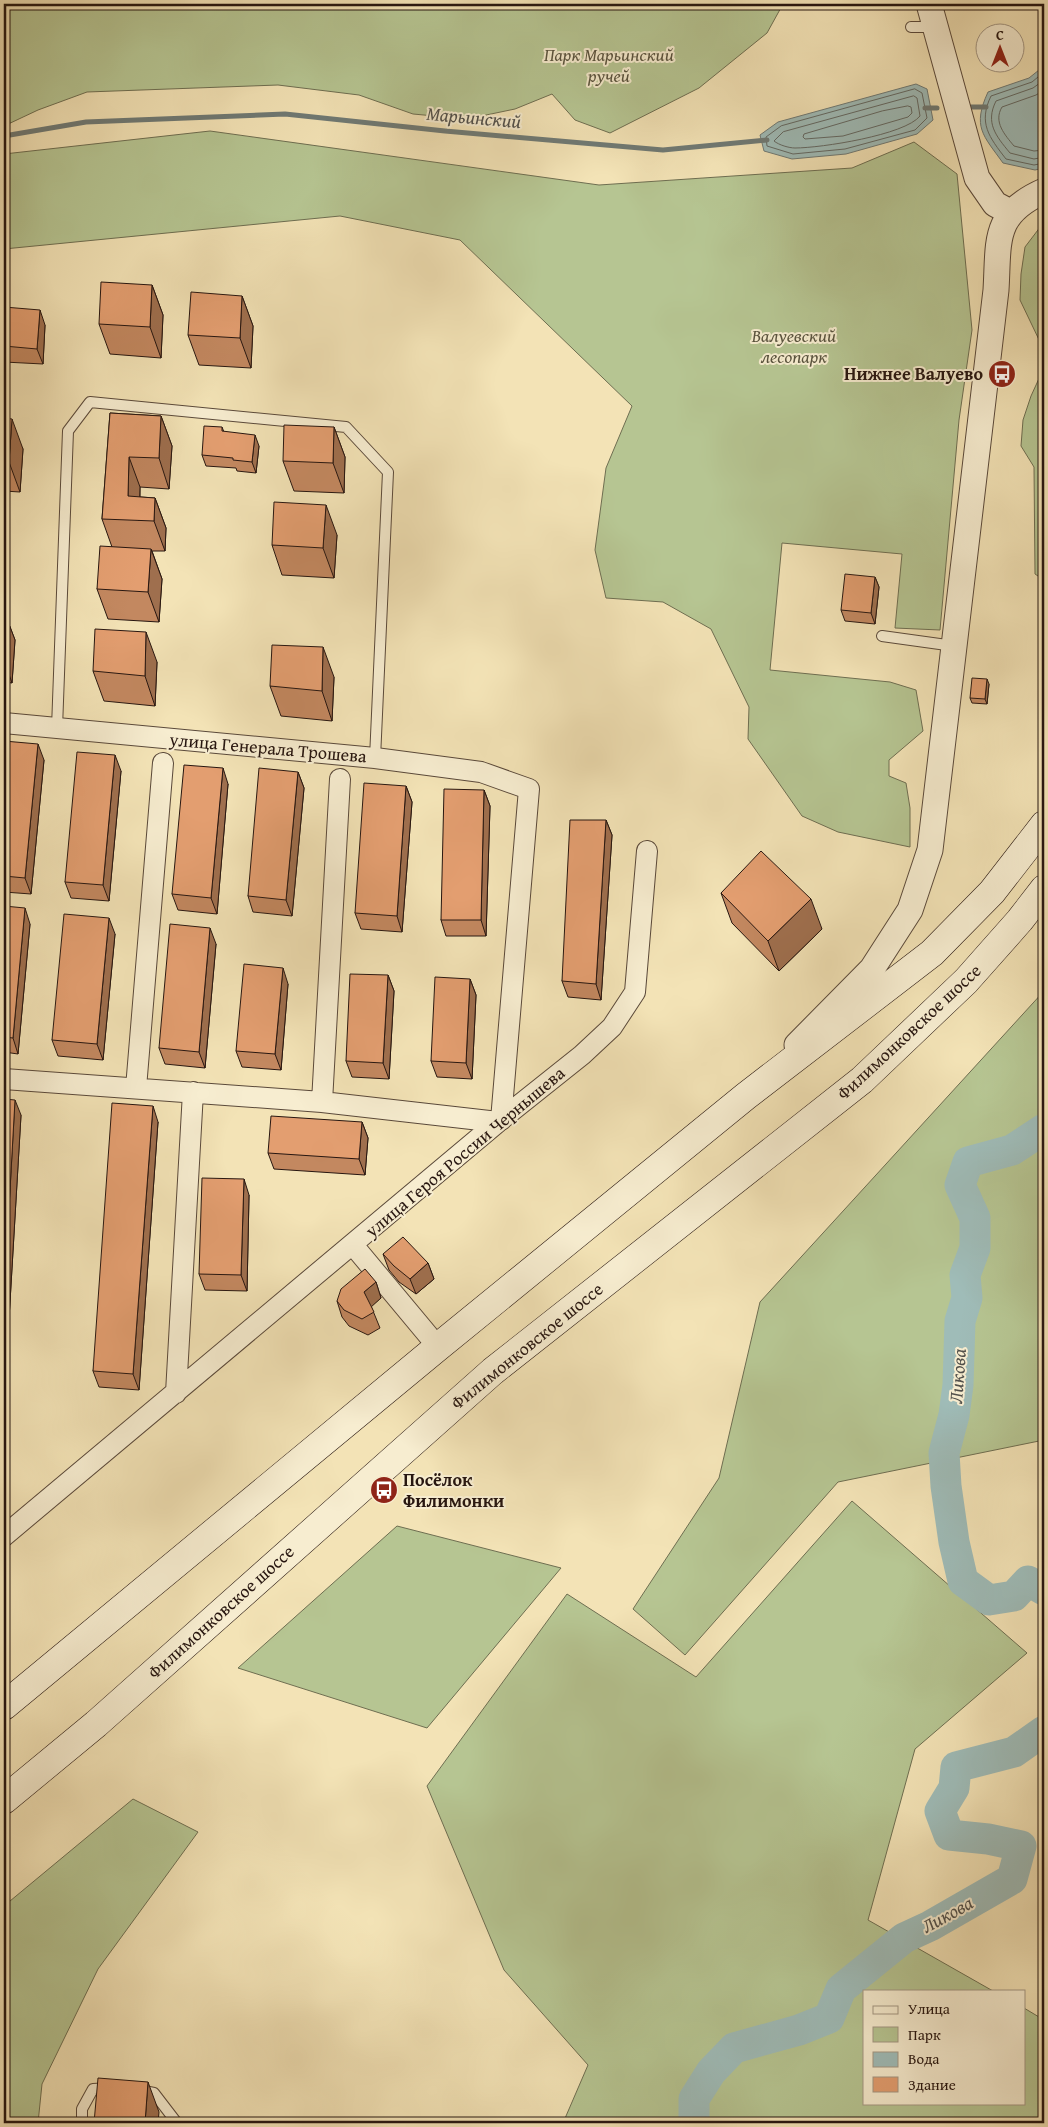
<svg xmlns="http://www.w3.org/2000/svg" width="1048" height="2127" viewBox="0 0 1048 2127" font-family="'Gentium Book Plus',serif">
  <style>
    .green { fill: #b6c592; stroke: #6e6e51 }
    .water { fill: #9fbcb8; stroke: #6f7a75 }
    .lines { fill: none; stroke-linecap: round; stroke-linejoin: round }
    .shore { stroke: #636964; stroke-width: 1 }
    .stream { stroke: #6f7a75; stroke-width: 5 }
    .river { stroke: #9fbcb8; stroke-width: 31 }
    .service-casing { stroke: #5a493a; stroke-width: 12 }
    .minor-casing { stroke: #5a493a; stroke-width: 22 }
    .tertiary-casing { stroke: #5a493a; stroke-width: 27 }
    .secondary-casing { stroke: #271610; stroke-width: 29 }
    .service { stroke: #f7edd0; stroke-width: 10 }
    .minor { stroke: #f7edd0; stroke-width: 20 }
    .tertiary { stroke: #f7edd0; stroke-width: 25 }
    .secondary { stroke: #f7edd0; stroke-width: 28 }
    .wall { fill: #c38860; stroke: #271610 }
    .shaded-wall { fill: #9f6f4e; stroke: #271610 }
    .building { fill: #e39e70; stroke: #271610 }
    .labels { text-anchor: middle; stroke-width: 4; stroke-linejoin: round; paint-order: stroke }
    .park-label { font-size: 18px; font-style: italic; fill: #59533e; stroke: #f7edd0 }
    .poi-label { font-size: 18px; font-weight: bold; fill: #271610; stroke: #f7edd0; text-anchor: end }
    .street-label { font-size: 18px; fill: #271610; stroke: #f7edd0 }
    .water-label { font-size: 19px; font-style: italic; fill: #51504b; stroke: #f7edd0 }
  </style>
  <rect width="100%" height="100%" fill="#f3e3b6"/>
  <filter id="stains"><feTurbulence type="fractalNoise" baseFrequency=".004" numOctaves="4"/><feColorMatrix values="0 0 0 0 .2 0 0 0 0 .09 0 0 0 0 .02 0 0 0 .5 -.17"/></filter>
  <radialGradient id="worn" r=".72"><stop offset=".6" stop-color="#630" stop-opacity="0"/><stop offset="1" stop-color="#630" stop-opacity=".3"/></radialGradient>
  <path class="green" d="M4,4H783L767,33L699,88L610,133L575,120L552,94L515,109L467,119L413,114L359,95L278,85L87,92L38,110L4,126Z
    M210,131L599,185L852,168L914,142L957,174L972,330L959,420L940,630L895,628L902,554L782,543L770,670L890,682L916,690L923,731L889,760V776L906,783L910,808V847L838,832L802,816L748,739L749,707L711,629L663,602L606,598L595,550L606,468L632,406L460,240L340,216L4,249V154Z
    M1044,222V580L1035,574L1034,467L1021,446L1023,420L1031,396L1042,372V346L1020,300L1021,274L1025,247Z
    M1044,991V1440L838,1482L685,1655L633,1609L719,1478L760,1302Z
    M852,1501L1027,1653L915,1749L868,1920L993,1991H864V2103H1024V2008L1044,2020V2123H563L588,2065L504,1970L427,1786L567,1594L696,1677Z
    M397,1526L561,1568L427,1728L238,1668Z
    M133,1799L198,1832L98,1969L42,2084L38,2123H4V1906Z"/>
  <path class="water" d="M1044,66V168L1035,170L1003,163C983,135 972,127 988,92L1029,78Z
    M916,84L927,89L933,120L917,134L846,154L792,159L764,151L760,135L778,122Z"/>
  <g class="lines">
    <path class="shore" d="M1044,72L1032,82L991,96C978,123 989,137 1006,159L1034,165L1044,163
      M1044,80L1033,88L996,101C985,123 996,136 1010,153L1034,159L1044,157
      M915,89L922,93L927,118L915,130L845,149L793,154L767,146L766,137L781,126Z
      M1044,90L1036,95L1002,107C993,122 1005,135 1014,146L1034,151L1044,150
      M914,96L917,98L920,116C905,135 821,148 795,148C789,148 779,145 774,141L783,132Z
      M908,106L911,107L912,113L908,117L843,136L805,139L803,137L804,134L882,111Z"/>
    <path class="stream" d="M971,107H986
      M925,108H937
      M4,136L86,122L285,114L445,131L663,150L767,140"/>
    <path class="river" d="M1044,1129L1012,1150L968,1162L960,1185L975,1218V1248L965,1275L967,1298L960,1321L958,1385L954,1415L944,1453L946,1486L954,1542L963,1581L989,1600L1014,1596L1028,1581L1044,1590
      M694,2123V2099L711,2072L734,2048L799,2030L829,2018L841,1989L904,1938L930,1926L1012,1879L1021,1846L988,1839L949,1835L940,1811L954,1788L956,1767L1014,1752L1044,1731"/>
    <g class="service-casing">
      <path id="service" d="M911,27H935
        M882,636L954,646
        M57,728L68,431L90,402L346,427L388,472L375,758
        M139,2090L154,2093L177,2123
        M82,2123V2109L93,2089L110,2088"/>
    </g>
    <g class="minor-casing">
      <path id="minor" d="M4,723L375,758L481,772L529,789L501,1120
        M4,1079L322,1102L498,1122
        M136,1088L163,763
        M322,1102L340,779
        M353,1245L438,1347
        M176,1393L193,1092
        M4,1536L498,1122L582,1055L612,1027L635,992L647,851"/>
    </g>
    <g class="tertiary-casing">
      <path id="tertiary" d="M929,4L977,178L995,204L1010,212
        M797,1045L872,969L910,910L930,850L996,290C999,241 992,214 1044,191"/>
    </g>
    <g class="secondary-casing">
      <path id="secondary" d="M4,1706L438,1347L746,1096L932,953L992,892L1044,825
        M4,1800L96,1724L493,1371L862,1080L966,981L1020,920L1044,889"/>
    </g>
    <use href="#service" class="service"/>
    <use href="#minor" class="minor"/>
    <use href="#tertiary" class="tertiary"/>
    <use href="#secondary" class="secondary"/>
  </g>
  <path class="wall" d="M152,285L163,315L161,358L110,354L99,324Z
    M242,296L253,326L251,368L199,365L188,335Z
    M4,307L45,325L43,364L4,362Z
    M110,413L161,416L172,446L169,489L140,487V497L155,498L166,528L165,551H152L162,579L159,622L108,619L97,589L112,547L102,519Z
    M4,418L23,449L20,492L4,491Z
    M222,427L224,432L259,446L256,473L237,471L236,468L206,466L202,455Z
    M334,427L345,457L344,493L294,491L283,461Z
    M337,535L334,578L282,575L272,545Z
    M875,577L879,587L875,624L845,621L841,610Z
    M4,611L15,640L12,683L4,682Z
    M157,662L155,706L104,701L93,671Z
    M334,677L332,721L281,716L270,686Z
    M989,684L987,704L972,703L970,698Z
    M4,741L44,760L31,894L4,892Z
    M121,771L109,901L71,898L65,882Z
    M298,772L304,788L292,916L253,912L248,896Z
    M228,784L217,914L178,910L172,894Z
    M406,786L412,802L402,932L361,929L355,913Z
    M484,790L490,806L486,936H446L441,920Z
    M606,820L612,835L601,1000L568,997L562,981Z
    M721,893L822,929L779,971L732,923Z
    M4,906L30,924L18,1054L4,1052Z
    M115,934L103,1060L58,1056L52,1040Z
    M216,944L205,1068L165,1064L159,1048Z
    M388,975L394,991L389,1079L352,1077L346,1061Z
    M470,979L476,995L472,1079L437,1077L431,1061Z
    M288,984L281,1070L242,1067L236,1051Z
    M4,1099L21,1115L8,1336H4Z
    M158,1122L139,1390L99,1387L93,1371Z
    M362,1122L368,1138L365,1175L274,1169L268,1153Z
    M249,1195L247,1291L205,1290L199,1274Z
    M383,1254L428,1263L434,1279L416,1294L399,1282L389,1270Z
    M376,1282L381,1298L371,1306L380,1328L368,1335L349,1326L342,1317L337,1301Z"/>
  <path class="shaded-wall" d="M152,285L163,315L161,358L150,327Z
    M242,296L253,326L251,368L240,338Z
    M40,310L45,325L43,364L37,349Z
    M161,416L172,446L169,489L159,458Z
    M12,419L23,449L20,492L9,462Z
    M334,427L345,457L344,493L333,463Z
    M255,435L259,446L256,473L252,462Z
    M129,457L140,487L139,521L128,496Z
    M155,498L166,528L165,551L154,521Z
    M326,505L337,535L334,578L323,548Z
    M151,549L162,579L159,622L148,592Z
    M875,577L879,587L875,624L871,613Z
    M4,611L15,640L12,683L4,660Z
    M146,632L157,662L155,706L145,676Z
    M323,647L334,677L332,721L322,691Z
    M987,679L989,684L987,704L985,699Z
    M38,744L44,760L31,894L25,878Z
    M115,755L121,771L109,901L103,885Z
    M223,768L228,784L217,914L211,898Z
    M298,772L304,788L292,916L286,900Z
    M406,786L412,802L402,932L397,916Z
    M484,790L490,806L486,936L481,920Z
    M606,820L612,835L601,1000L596,984Z
    M811,899L822,929L779,971L768,941Z
    M25,908L30,924L18,1054L13,1038Z
    M109,918L115,934L103,1060L97,1044Z
    M210,928L216,944L205,1068L199,1052Z
    M283,968L288,984L281,1070L275,1054Z
    M388,975L394,991L389,1079L383,1063Z
    M470,979L476,995L472,1079L466,1063Z
    M15,1100L21,1115L8,1336L4,1323V1298Z
    M153,1106L158,1122L139,1390L133,1374Z
    M362,1122L368,1138L365,1175L359,1159Z
    M244,1179L249,1195L247,1291L241,1275Z
    M428,1263L434,1279L416,1294L410,1279Z
    M376,1282L381,1298L370,1308L364,1292Z
    M4,1373L5,1377L4,1414Z
    M148,2082L159,2112L158,2123H145Z"/>
  <path class="building" d="M101,282L152,285L150,327L99,324Z
    M191,292L242,296L240,338L188,335Z
    M4,307L40,310L37,349L4,346Z
    M110,413L161,416L159,458L129,457L128,496L155,498L154,521L102,519Z
    M4,418L12,419L9,462L4,461Z
    M284,425L334,427L333,463L283,461Z
    M204,426L222,427V431L255,435L252,462L233,460V458L202,455Z
    M274,502L326,505L323,548L272,545Z
    M100,546L151,549L148,592L97,589Z
    M845,574L875,577L871,613L841,610Z
    M95,629L146,632L145,676L93,671Z
    M272,645L323,647L322,691L270,686Z
    M972,678L987,679L985,699L970,698Z
    M4,741L38,744L25,878L4,876Z
    M77,752L115,755L103,885L65,882Z
    M184,765L223,768L211,898L172,894Z
    M259,768L298,772L286,900L248,896Z
    M364,783L406,786L397,916L355,913Z
    M444,789L484,790L481,920H441Z
    M570,820H606L596,984L562,981Z
    M761,851L811,899L768,941L721,893Z
    M4,906L25,908L13,1038L4,1037Z
    M64,914L109,918L97,1044L52,1040Z
    M170,924L210,928L199,1052L159,1048Z
    M244,964L283,968L275,1054L236,1051Z
    M350,974L388,975L383,1063L346,1061Z
    M435,977L470,979L466,1063L431,1061Z
    M4,1099L15,1100L4,1298Z
    M112,1103L153,1106L133,1374L93,1371Z
    M271,1116L362,1122L359,1159L268,1153Z
    M202,1178L244,1179L241,1275L199,1274Z
    M403,1237L428,1263L410,1279L394,1266L383,1254Z
    M365,1269L376,1282L364,1292L374,1312L362,1319L344,1310L337,1301L341,1289Z
    M98,2078L148,2082L145,2123H94Z"/>
  <defs>
    <g id="bus-disc" transform="scale(1.4375)"><circle r="9.5" fill="#8f2418" stroke="#f7edd0"/><path d="M-5-6H5V4H4V6H2V4H-2V6H-4V4H-5ZM-3.5-4V0h7V-4ZM-3.5 1.2v1.5H-2V1.2ZM2 1.2v1.5H3.5V1.2Z" fill="#fff"/></g>
  </defs>
  <g fill-rule="evenodd">
    <use href="#bus-disc" x="1002" y="374"/>
    <use href="#bus-disc" x="384" y="1490"/>
  </g>
  <g class="labels">
    <g class="park-label">
      <text x="609" y="61">Парк Марьинский<tspan x="609" dy="21">ручей</tspan></text>
      <text x="794" y="342">Валуевский<tspan x="794" dy="21">лесопарк</tspan></text>
    </g>
    <g class="poi-label">
      <text x="983" y="380">Нижнее Валуево</text>
      <text x="403" y="1486" text-anchor="start">Посёлок<tspan x="403" dy="21">Филимонки</tspan></text>
    </g>
    <g class="street-label">
      <text transform="translate(268 748) rotate(5)" y="6">улица Генерала Трошева</text>
      <text transform="translate(909 1032) rotate(-43)" y="6">Филимонковское шоссе</text>
      <text transform="translate(465 1152) rotate(-40)" y="6">улица Героя России Чернышева</text>
      <text transform="translate(527 1346) rotate(-39)" y="6">Филимонковское шоссе</text>
      <text transform="translate(221 1612) rotate(-42)" y="6">Филимонковское шоссе</text>
    </g>
    <g class="water-label">
      <text transform="translate(474 117) rotate(5)" y="7">Марьинский</text>
      <text transform="translate(957 1376) rotate(-86)" y="7">Ликова</text>
      <text transform="translate(947 1914) rotate(-29)" y="7">Ликова</text>
    </g>
  </g>
  <rect width="1048" height="2127" fill="none" stroke="#f3e3b6" stroke-width="20"/>
  <rect x="5" y="5" width="1038" height="2117" fill="none" stroke="#271610" stroke-width="2.5"/>
  <rect x="10" y="10" width="1028" height="2107" fill="none" stroke="#271610"/>
  <rect x="863" y="1990" width="162" height="115" fill="#f7edd0" stroke="#a49783"/>
  <rect x="873" y="2006" width="25" height="8" fill="#f7edd0" stroke="#a49783"/>
  <text x="908" y="2014" font-size="15" fill="#271610">Улица</text>
  <rect x="873" y="2027" width="25" height="15" fill="#b6c592" stroke="#a49783"/>
  <text x="908" y="2040" font-size="15" fill="#271610">Парк</text>
  <rect x="873" y="2052" width="25" height="15" fill="#9fbcb8" stroke="#a49783"/>
  <text x="908" y="2064" font-size="15" fill="#271610">Вода</text>
  <rect x="873" y="2077" width="25" height="15" fill="#e39e70" stroke="#a49783"/>
  <text x="908" y="2090" font-size="15" fill="#271610">Здание</text>
  <g transform="translate(1000 48)"><circle r="24" fill="#f7edd0" stroke="#a49783"/>
  <path d="M0-4L9 19L0 12L-9 19Z" fill="#8f2418"/>
  <text y="-8" font-size="14" font-weight="bold" text-anchor="middle" fill="#271610">С</text>
  </g>
  <rect width="100%" height="100%" filter="url(#stains)"/>
  <rect width="100%" height="100%" fill="url(#worn)"/>
</svg>
